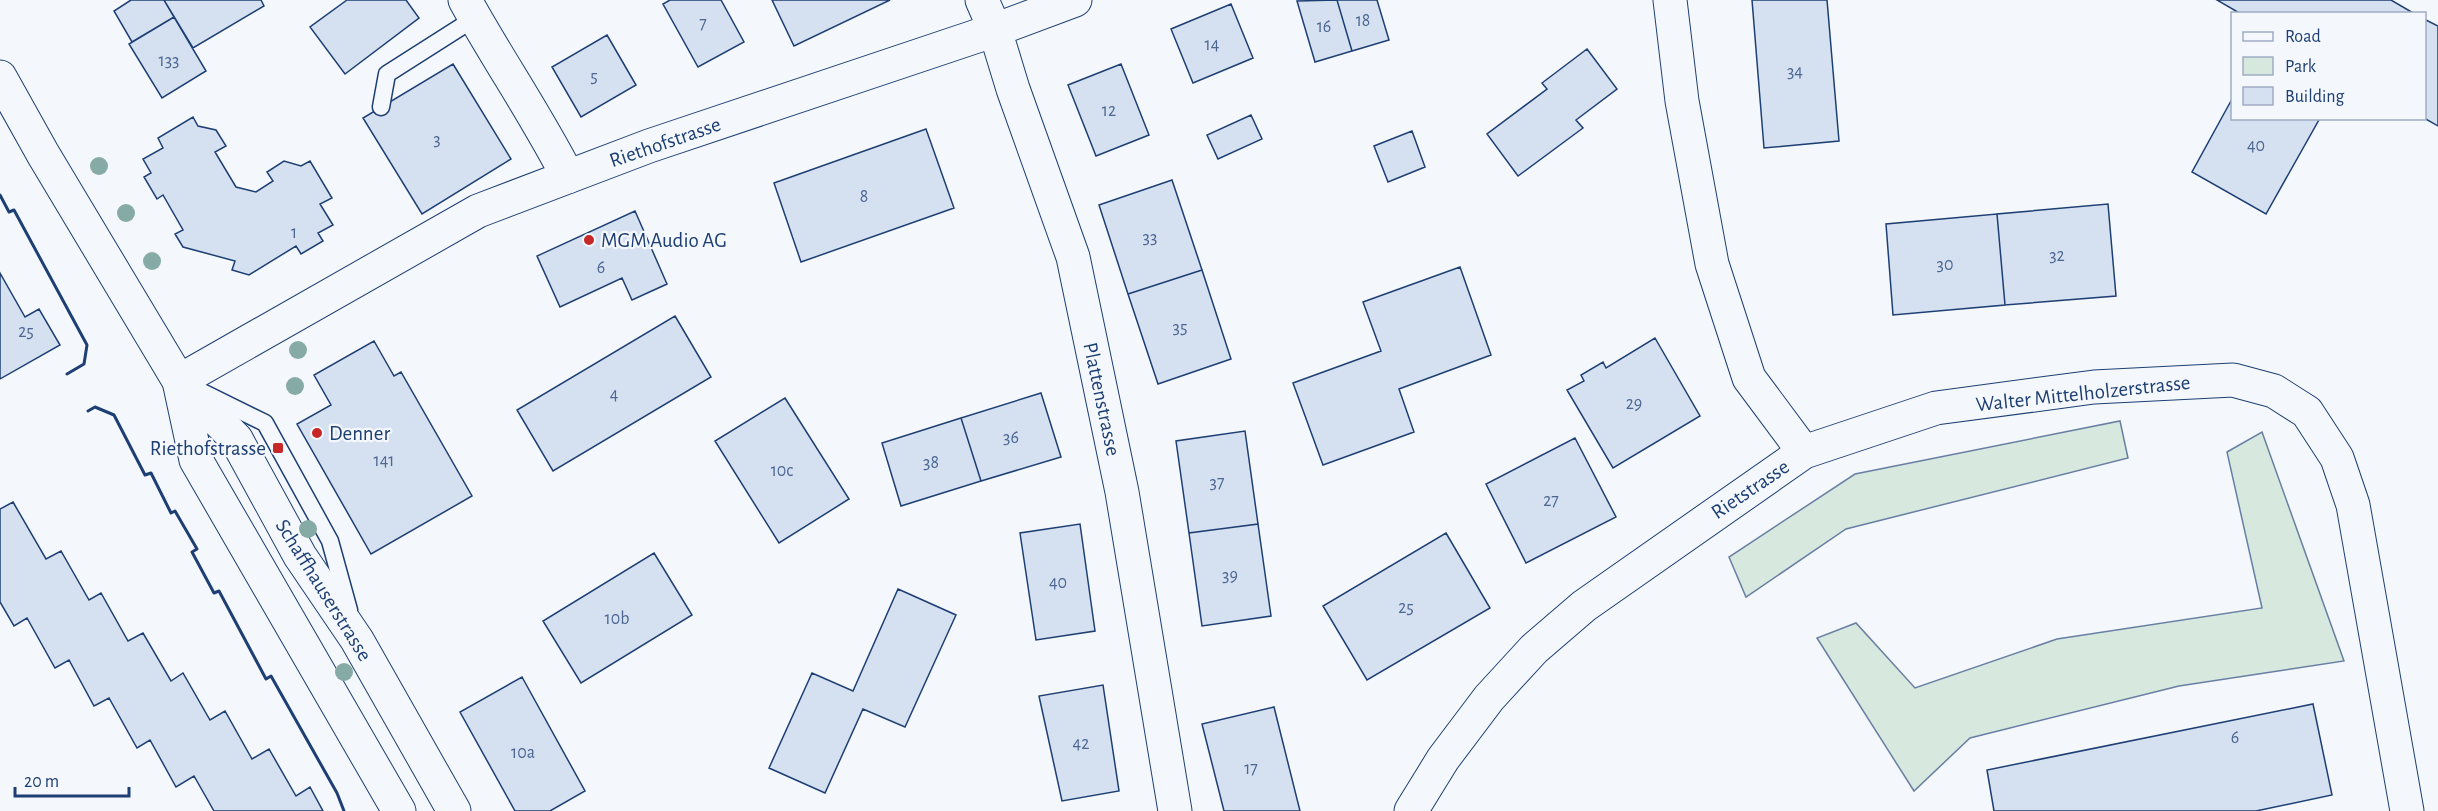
<svg xmlns="http://www.w3.org/2000/svg" width="2438" height="811" viewBox="0 0 2438 811" font-family="'Alegreya Sans',sans-serif">
  <style>
    .green { fill: #d7e8df; stroke: #687fa3; stroke-width: 1.5 }
    .building { fill: #d5e0f0; stroke: #1d3f73; stroke-width: 1.5 }
    .lines { fill: none; stroke-linecap: round; stroke-linejoin: round }
    .lane-casing { stroke: #1d3f73; stroke-width: 19 }
    .street-casing { stroke: #1d3f73; stroke-width: 35 }
    .primary-casing { stroke: #1d3f73; stroke-width: 35 }
    .lane { stroke: #f4f7fb; stroke-width: 16 }
    .street { stroke: #f4f7fb; stroke-width: 33 }
    .primary { stroke: #f4f7fb; stroke-width: 33 }
    .wall { stroke: #1d3f73; stroke-width: 3 }
    .tree { fill: #86aba6 }
    .poi-dot { fill: #c62828; stroke: #f4f7fb; stroke-width: 2 }
    .labels { text-anchor: middle; stroke-width: 4.5; stroke-linejoin: round; paint-order: stroke }
    .number-label { font-size: 18px; fill: #4b6792 }
    .street-label { font-size: 21px; fill: #1d3f73; stroke: #f4f7fb }
    .poi-label { font-size: 21px; fill: #1d3f73; stroke: #f4f7fb; text-anchor: start }
  </style>
  <rect width="100%" height="100%" fill="#f4f7fb"/>
  <path class="green" d="M2120,421L2128,458L1846,529L1746,597L1729,557L1855,474Z
    M2262,432L2344,661L2179,686L1970,738L1914,791L1817,638L1856,623L1915,688L2057,639L2262,608L2227,452Z"/>
  <path class="building" d="M131,0H164L174,17L132,42L114,11Z
    M164,0H261L264,6L193,48Z
    M347,0H406L419,18L345,74L310,27Z
    M670,0H721L744,42L698,67L663,4Z
    M772,0H890L794,46Z
    M1337,0L1352,51L1315,62L1297,1Z
    M1337,0H1377L1389,40L1352,51Z
    M1752,0H1827L1839,141L1764,148Z
    M2217,0H2391L2415,14H2241Z
    M1231,4L1253,58L1193,83L1171,29Z
    M174,17L206,71L162,98L129,44Z
    M2424,19L2438,26V126L2424,118Z
    M607,35L636,85L581,117L552,67Z
    M1587,49L1617,89L1576,120L1583,128L1518,176L1487,134L1547,89L1542,83Z
    M453,64L511,159L422,214L363,118Z
    M1121,64L1149,135L1096,156L1068,85Z
    M2232,99V118H2320L2266,214L2192,172Z
    M1251,115L1262,139L1218,159L1207,135Z
    M193,117L198,126L216,130L226,146L215,152L236,187L256,192L273,181L267,172L284,161L301,166L310,161L332,198L320,204L333,225L318,233L323,241L301,254L296,246L249,275L232,270L235,261L183,247L175,234L183,230L163,195L157,199L144,177L151,173L143,159L163,148L158,138Z
    M926,129L954,208L801,262L774,183Z
    M1412,131L1425,167L1388,182L1374,146Z
    M1172,180L1202,270L1128,294L1099,205Z
    M2108,204L2116,296L2005,305L1997,214Z
    M635,211L667,284L632,300L622,278L560,307L537,256Z
    M1997,214L2005,305L1893,315L1886,224Z
    M1460,267L1491,355L1399,389L1414,432L1323,465L1293,383L1381,351L1363,302Z
    M1202,270L1231,359L1158,384L1128,294Z
    M0,273L25,317L39,309L60,345L0,379Z
    M675,316L711,377L553,471L517,410Z
    M1655,338L1700,416L1613,468L1567,390L1584,381L1581,375L1603,362L1606,368Z
    M374,341L394,376L401,372L472,496L371,554L297,424L331,405L314,375Z
    M1041,393L1061,457L981,481L961,418Z
    M785,398L849,499L779,543L715,441Z
    M961,418L981,481L901,506L882,443Z
    M1245,431L1258,524L1189,533L1176,441Z
    M1575,438L1616,517L1526,563L1486,484Z
    M13,502L46,559L61,551L89,600L101,593L128,641L143,633L171,681L183,673L210,720L225,711L252,759L269,749L296,796L310,787L323,811H214L194,776L176,787L150,740L137,748L109,698L94,706L69,660L55,668L27,618L14,626L0,602V509Z
    M1080,524L1095,631L1036,640L1020,533Z
    M1258,524L1271,616L1202,626L1189,533Z
    M1446,533L1490,608L1367,680L1323,606Z
    M654,553L692,615L581,683L543,621Z
    M898,589L956,615L905,727L863,709L825,793L769,768L812,673L853,691Z
    M522,677L585,791L550,811H515L460,712Z
    M1103,685L1119,791L1062,801L1039,696Z
    M2313,704L2332,795L2256,811H1994L1987,770Z
    M1274,707L1300,811H1224L1202,724Z"/>
  <g class="lines">
    <g class="lane-casing">
      <path id="lane" d="M381,107L387,74L475,18
        M204,393L265,423L330,541L349,610"/>
    </g>
    <g class="street-casing">
      <path id="street" d="M465,0C498,60 537,116 568,177
        M982,0L995,30L1013,89L1073,257L1122,492L1175,811
        M179,381L478,211L649,146L995,30L1075,0
        M1804,452L1936,408L2094,387L2233,380L2274,391L2307,412L2337,458L2353,505L2407,811
        M1411,811L1443,759L1489,698L1534,649L1584,606L1804,452L1749,378L1712,264L1682,101L1670,0"/>
    </g>
    <g class="primary-casing">
      <path id="primary" d="M0,77L43,154L179,381L236,439L300,556L357,640L454,811
        M179,381L196,460L399,811"/>
    </g>
    <use href="#lane" class="lane"/>
    <use href="#street" class="street"/>
    <use href="#primary" class="primary"/>
    <path class="wall" d="M0,195L9,212L14,210L87,345L84,364L67,374
      M88,411L95,407L114,415L145,475L151,473L171,513L175,511L197,549L192,552L214,593L219,591L266,679L271,676L337,793L344,811"/>
  </g>
  <g class="tree">
    <circle cx="99" cy="166" r="9"/>
    <circle cx="126" cy="213" r="9"/>
    <circle cx="152" cy="261" r="9"/>
    <circle cx="298" cy="350" r="9"/>
    <circle cx="295" cy="386" r="9"/>
    <circle cx="308" cy="529" r="9"/>
    <circle cx="344" cy="672" r="9"/>
  </g>
  <g class="poi-dot">
    <circle cx="589" cy="240" r="6"/>
    <circle cx="317" cy="433" r="6"/>
    <rect x="272" y="442" width="12" height="12" rx="3"/>
  </g>
  <g class="labels">
    <g class="number-label">
      <text x="1363" y="26">18</text>
      <text x="703" y="29">7</text>
      <text x="1324" y="32">16</text>
      <text x="1212" y="50">14</text>
      <text x="169" y="66">133</text>
      <text x="1795" y="77">34</text>
      <text x="594" y="82">5</text>
      <text x="1109" y="116">12</text>
      <text x="437" y="145">3</text>
      <text x="2256" y="151">40</text>
      <text x="864" y="202">8</text>
      <text x="294" y="238">1</text>
      <text x="1150" y="243">33</text>
      <text x="2057" y="261">32</text>
      <text x="1945" y="270">30</text>
      <text x="601" y="273">6</text>
      <text x="1180" y="333">35</text>
      <text x="26" y="337">25</text>
      <text x="614" y="400">4</text>
      <text x="1634" y="409">29</text>
      <text x="1011" y="443">36</text>
      <text x="384" y="466">141</text>
      <text x="931" y="468">38</text>
      <text x="782" y="476">10c</text>
      <text x="1217" y="488">37</text>
      <text x="1551" y="506">27</text>
      <text x="1230" y="581">39</text>
      <text x="1058" y="588">40</text>
      <text x="1406" y="613">25</text>
      <text x="617" y="624">10b</text>
      <text x="2235" y="743">6</text>
      <text x="1081" y="749">42</text>
      <text x="523" y="758">10a</text>
      <text x="1251" y="774">17</text>
    </g>
    <g class="street-label">
      <text transform="translate(665 142) rotate(-19)" y="7">Riethofstrasse</text>
      <text transform="translate(2083 393) rotate(-6)" y="7">Walter Mittelholzerstrasse</text>
      <text transform="translate(1102 399) rotate(78)" y="7">Plattenstrasse</text>
      <text transform="translate(1750 489) rotate(-34)" y="7">Rietstrasse</text>
      <text transform="translate(324 590) rotate(58)" y="7">Schaffhauserstrasse</text>
    </g>
    <g class="poi-label">
      <text x="601" y="247">MGM Audio AG</text>
      <text x="329" y="440">Denner</text>
      <text x="266" y="455" text-anchor="end">Riethofstrasse</text>
    </g>
  </g>
  <rect x="2231" y="12" width="195" height="108" fill="#f4f7fb" stroke="#9eadc5" stroke-width="1.5"/>
  <rect x="2243" y="32" width="30" height="9" fill="#f4f7fb" stroke="#9eadc5" stroke-width="1.5"/>
  <text x="2285" y="42" font-size="18" fill="#1d3f73">Road</text>
  <rect x="2243" y="57" width="30" height="18" fill="#d7e8df" stroke="#9eadc5" stroke-width="1.5"/>
  <text x="2285" y="72" font-size="18" fill="#1d3f73">Park</text>
  <rect x="2243" y="87" width="30" height="18" fill="#d5e0f0" stroke="#9eadc5" stroke-width="1.5"/>
  <text x="2285" y="102" font-size="18" fill="#1d3f73">Building</text>
  <path d="M15 787v9h114v-9" fill="none" stroke="#1d3f73" stroke-width="3"/>
  <text x="24" y="787" font-size="18" fill="#1d3f73" stroke="#f4f7fb" stroke-width="4.5" paint-order="stroke">20 m</text>
</svg>
